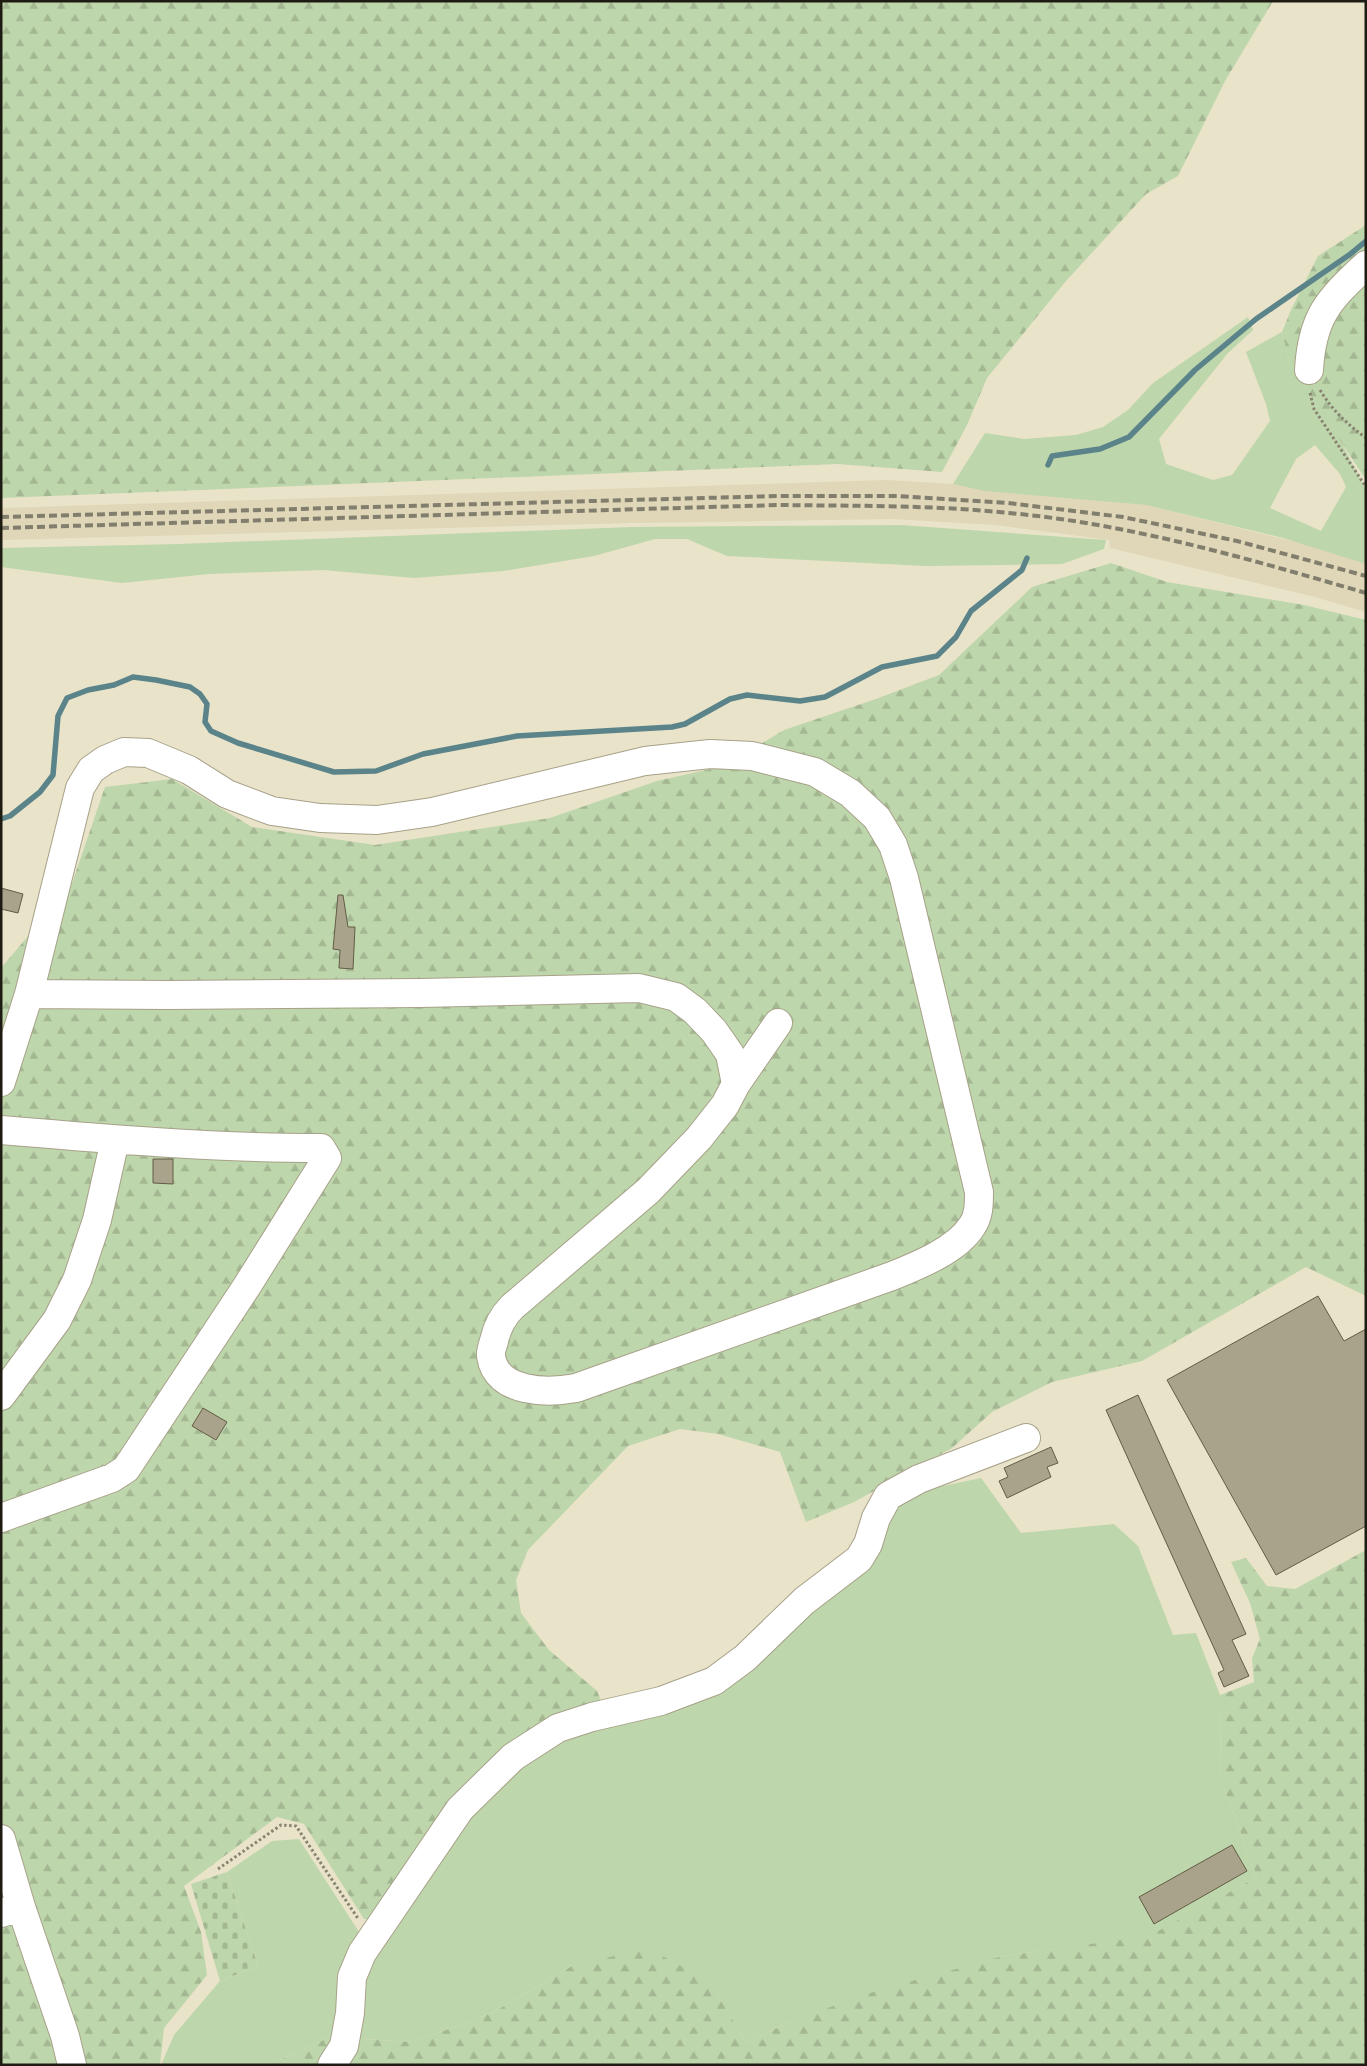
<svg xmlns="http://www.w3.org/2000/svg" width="1367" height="2066" viewBox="0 0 1367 2066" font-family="Bitter,serif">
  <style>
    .built { fill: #e0d7b8 }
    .grass { fill: #bed6ab; fill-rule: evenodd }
    .forest { fill: url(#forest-firs) }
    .cemetery { fill: url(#cemetery-stones) }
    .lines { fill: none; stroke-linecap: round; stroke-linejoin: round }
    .stream { stroke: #5a838a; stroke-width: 5.5 }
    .building { fill: #a9a38b; stroke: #625c46 }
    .minor-casing { stroke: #a7a189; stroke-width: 30 }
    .path { stroke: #888371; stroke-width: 3; stroke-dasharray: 2.5 2.5; stroke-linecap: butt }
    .minor { stroke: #fff; stroke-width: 28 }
    .rail { stroke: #827e6d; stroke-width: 4; stroke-dasharray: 8 4; stroke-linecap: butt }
  </style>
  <defs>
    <pattern id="forest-firs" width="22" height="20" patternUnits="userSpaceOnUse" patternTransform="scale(1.25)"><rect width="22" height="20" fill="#bed6ab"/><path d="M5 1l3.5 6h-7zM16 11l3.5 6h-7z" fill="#a3b792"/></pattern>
    <pattern id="cemetery-stones" width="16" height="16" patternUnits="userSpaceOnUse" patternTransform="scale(1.25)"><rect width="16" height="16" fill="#bed6ab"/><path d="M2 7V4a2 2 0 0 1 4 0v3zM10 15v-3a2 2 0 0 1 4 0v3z" fill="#a3b792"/></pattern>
  </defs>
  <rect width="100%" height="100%" fill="#e9e3c9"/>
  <path class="built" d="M887,480L953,484L987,490L1146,505L1316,547L1366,564V612L1311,596L1110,548L1109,540L995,525L893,519L632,523L1,540V508Z"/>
  <path class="grass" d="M1248,317L1253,330L1228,353L1159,439L1166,464L1213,480L1232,475L1270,421L1266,404L1246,352L1282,332L1290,364L1336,432L1366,490V564L1283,538L1146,505L985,491L953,484L985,433L1024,439L1076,435L1103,427L1128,410L1153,383ZM1315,445L1340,474L1346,487L1321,531L1270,508L1296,459Z
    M901,525L1106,540L1104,549L1062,564L926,566L727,556L687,539H655L594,556L503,571L414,578L323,570L209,574L122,583L1,567V548L179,544L632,527Z
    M981,1478L1021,1533L1114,1524L1138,1546L1173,1635L1196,1633L1220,1695L1221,1780L1257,1877L1149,1937L1003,1956L805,2016L745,2042L712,1983L572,1966L494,2012L414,2042L330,2037L269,2065H161L174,2035L220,1981L258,1966L227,1872L272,1841L299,1839L370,1949L471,1813L523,1761L569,1733L704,1693L898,1502L929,1489Z"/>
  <path class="forest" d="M1,1H1273L1225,81L1178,176L1146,194L1066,281L987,378L967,425L942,472L838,464L1,498Z
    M1366,225V480L1290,364L1282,332L1291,310L1318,256Z
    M1111,563L1167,582L1304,605L1366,620V1296L1306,1267L1142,1361L1052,1382L992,1412L952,1448L854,1502L806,1522L780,1452L718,1434L680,1429L628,1446L528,1550L516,1580L521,1613L549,1650L597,1691L604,1708L557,1723L376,1919H364L304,1824L277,1817L184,1886L201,1932L207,1975L164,2028L160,2065H1V968L34,929L68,895L105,787L172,779L252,827L375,845L550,818L657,781L724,766L784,730L876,699L939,675L1032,587Z
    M1366,1550V2065H269L330,2037L414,2042L494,2012L572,1966L648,1948L712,1983L745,2042L805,2016L876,1991L1003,1956L1149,1936L1257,1877L1221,1780L1220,1695L1254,1682L1252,1658L1260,1639L1250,1603L1231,1562L1246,1558L1267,1586L1295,1589Z"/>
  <path class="cemetery" d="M227,1872L258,1966L220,1981L191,1884Z"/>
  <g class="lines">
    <path class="stream" d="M1048,465L1052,456L1100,449L1129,437L1195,370L1256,319L1349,255L1366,241
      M1,819L10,816L40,792L53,775L58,716L67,698L88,690L114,685L133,677L156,680L190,687L200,694L207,704L205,722L211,731L238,743L334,772L376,771L423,754L517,736L672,727L685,724L730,699L747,695L800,701L825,697L882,667L937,656L956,637L971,611L1022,570L1027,558"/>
  </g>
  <path class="building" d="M1,888L23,894L18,913L1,909Z
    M338,895H343L348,927H355L353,969L339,968L340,950L333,949Z
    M153,1159H173V1184L153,1183Z
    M1318,1296L1344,1341L1366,1329V1526L1276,1575L1167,1380Z
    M1138,1395L1246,1634L1232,1640L1249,1676L1224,1687L1218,1673L1224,1670L1106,1410Z
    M203,1408L227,1422L216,1440L192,1426Z
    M1051,1447L1058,1463L1047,1467L1051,1477L1007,1498L999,1481L1008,1477L1004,1468Z
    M1232,1845L1247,1871L1154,1924L1139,1897Z"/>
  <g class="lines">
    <g class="minor-casing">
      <path id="minor" d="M1309,370C1312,317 1328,300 1366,265
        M29,994L168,995L421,993L639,988L676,997L695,1011L714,1031L730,1054L736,1084
        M1,1082L29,994L80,788L91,770L105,760L124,752L148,753L189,770L227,794L272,811L320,818L377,820L432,812L645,761L710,754L752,756L815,772L850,793L877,818L893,845L904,878L979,1192C979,1204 979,1216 972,1226C957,1250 917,1266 892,1276L576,1388C549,1393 496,1394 491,1356C490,1352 493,1345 494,1341C497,1327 502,1317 512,1307L648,1191L699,1138L725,1105L736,1084L778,1023
        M1,1130C108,1139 214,1148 321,1148L327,1158L247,1286L126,1469L112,1478L1,1518
        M1,1396L57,1320L77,1280L97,1220L115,1140
        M1,1839L21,1907
        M1,1913L21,1907L65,2036L72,2065
        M332,2065L344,2046L350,2013L352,1977L362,1953L460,1809L513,1757L558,1728L592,1717L661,1701L714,1681L745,1658L804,1601L859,1559L868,1544L876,1518L888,1496L919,1479L1026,1438"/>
    </g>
    <path class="path" d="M1320,390C1332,410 1347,424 1366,438
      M1310,393L1314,409L1366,487
      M218,1869L281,1825L296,1826L359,1920"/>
    <use href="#minor" class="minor"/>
    <path class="rail" d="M1,517L778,496H897L1008,503L1123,517L1237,541L1366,576
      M1,528L779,505C855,506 933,505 1009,513C1131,524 1249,559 1366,593"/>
  </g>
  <rect width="1367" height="2066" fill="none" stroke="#1e1b12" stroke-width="5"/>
</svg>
